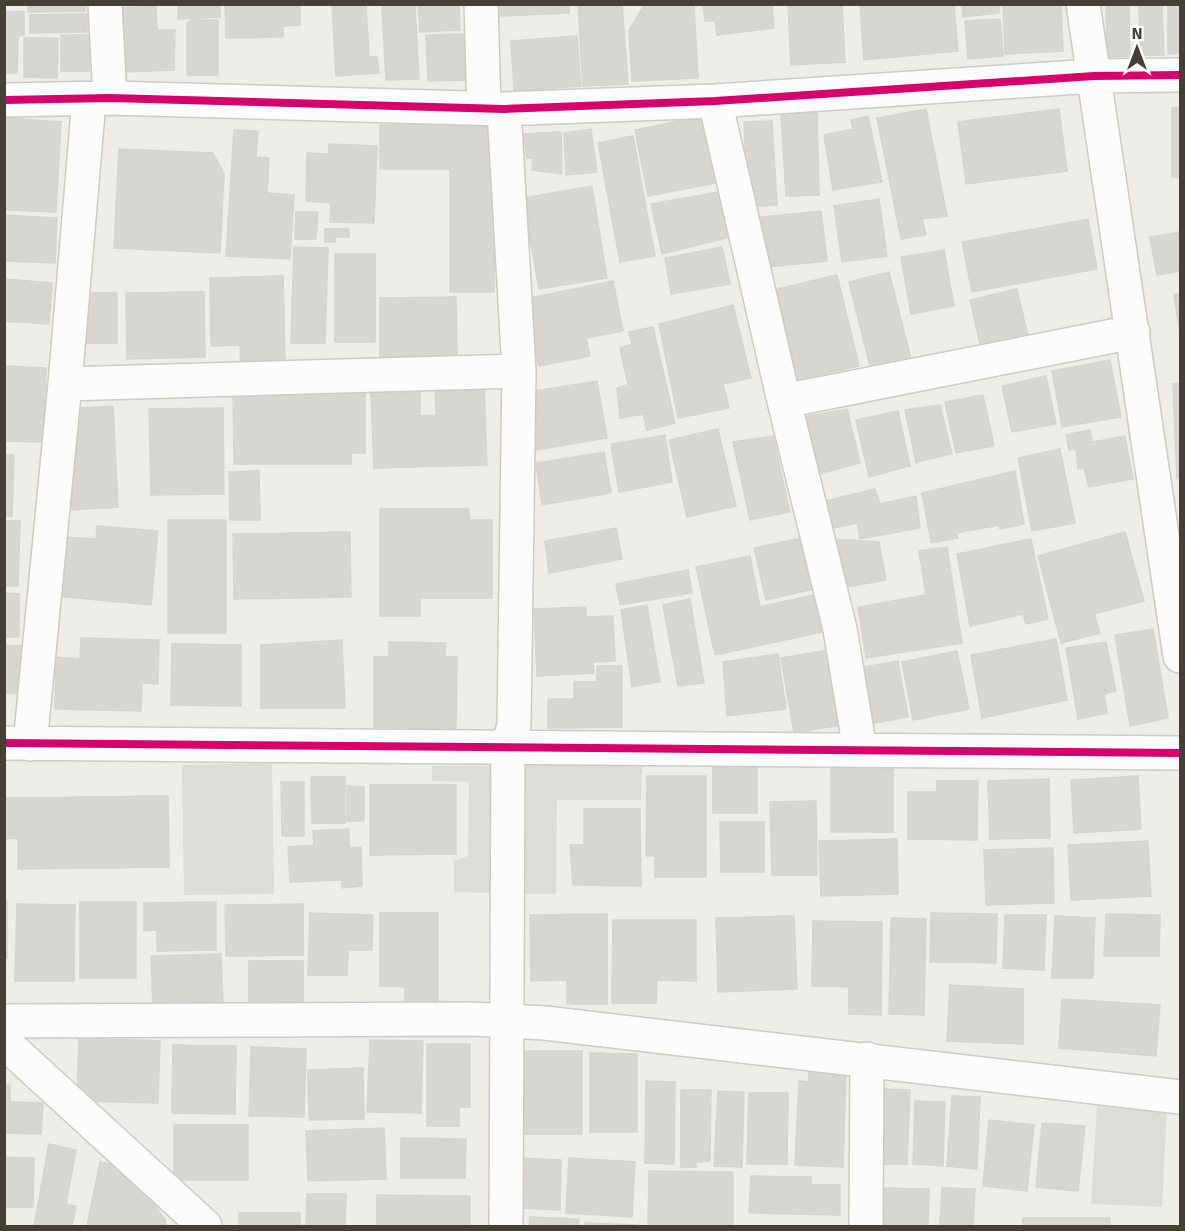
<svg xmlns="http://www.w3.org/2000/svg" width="1185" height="1231" viewBox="0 0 1185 1231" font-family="Signika,sans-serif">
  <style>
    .parking { fill: #dedcd7 }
    .building { fill: #d8d6d0; stroke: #d6d4ce; stroke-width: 1.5 }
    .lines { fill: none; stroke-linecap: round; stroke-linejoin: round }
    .minor-casing { stroke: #cccbc5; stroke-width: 36 }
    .minor { stroke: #fcfcfc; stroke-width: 33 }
    .cycleway-casing { stroke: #fff; stroke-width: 11 }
    .cycleway { stroke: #d6006c; stroke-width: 8 }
  </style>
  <rect width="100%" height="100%" fill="#eeede8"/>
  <path class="parking" d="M272,763L274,894L184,895L182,765Z
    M524,765H642L641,800H557L556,894H524Z
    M432,766H491L490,893L454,892V861L468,856L469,782L432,781Z
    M1097,1104L1167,1108L1162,1207L1091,1204Z"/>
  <path class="building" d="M28,4H85V11L28,12Z
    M178,4H220V17L178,19Z
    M225,4H300V25L283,26V37L226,38Z
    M332,4H366L369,57H377L379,73L336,76Z
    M418,4H459L460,30L420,32Z
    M499,4H569V13L500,16Z
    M578,4H622L628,84L583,86Z
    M645,4H694L698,78L632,81L629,30Z
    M703,4H772L774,28L717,35L715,21H705Z
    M788,4H842L845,62L791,65Z
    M860,4H954L958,51L864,60Z
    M962,4H999V13L963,17Z
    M1003,4H1061L1063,51L1005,54Z
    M1106,4H1129L1130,56L1107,57Z
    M1139,4H1162L1164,55H1140Z
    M1168,4H1180V53L1168,54Z
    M156,6L157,30H175L174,70L122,72L120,8Z
    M382,7H415L419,79L386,80Z
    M24,11V35L18,36L17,73H4V12Z
    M87,14V32L30,33V15Z
    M1000,19L1003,56L968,59L965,21Z
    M191,20H218V75H187V23Z
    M467,34L470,80L428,81L426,35Z
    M61,35H90L89,71H61Z
    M577,36L581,86L514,91L511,41Z
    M24,38H58L57,78L24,77Z
    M1172,108H1180V177H1172Z
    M926,109L947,216L922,219L926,235L901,239L877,118Z
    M1059,109L1067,171L966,184L958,122Z
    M817,112L819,195L786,196L781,113Z
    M709,115L721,182L648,196L635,130Z
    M868,116L882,182L833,190L824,135L853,129L851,120Z
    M4,118L61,122L56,212L4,210Z
    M772,121L777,205L748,207L744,122Z
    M494,124V292H450V169H380V125Z
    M591,129L597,172L566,175L564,133Z
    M234,130L258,131L256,157L269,158L267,193L294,195L290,259L226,256Z
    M561,132L562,174L532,170L533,158H527L523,134Z
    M633,136L655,256L620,262L598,143Z
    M329,144L377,146L374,223L330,222L331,203L306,201L307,153L329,154Z
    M119,149L213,153L224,174L220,253L114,248Z
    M592,186L607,278L539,289L523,198Z
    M723,191L731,237L662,254L651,204Z
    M879,199L887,256L842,262L834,206Z
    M821,211L827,261L766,267L761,217Z
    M296,212H318L316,239H295Z
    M4,215L57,218L55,263L4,261Z
    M1088,219L1097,269L972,292L962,242Z
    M325,229H349V237H335V242H325Z
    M1180,232V271L1157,275L1150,237Z
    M294,247L328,248L325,343H291Z
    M722,247L730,284L671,294L665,258Z
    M944,250L954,306L911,314L901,257Z
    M335,254H375V342H335Z
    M889,272L911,359L871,370L849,282Z
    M837,275L859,366L790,381L769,291Z
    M283,276L285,365L241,367L240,345L211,346L210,278Z
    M4,279L52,283L49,324L4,321Z
    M613,281L623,331L586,338L590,356L539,366L524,299Z
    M1017,289L1029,341L982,352L970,300Z
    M204,292L205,357L127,359L126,293Z
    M79,293H117V343H79Z
    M1180,294V334L1174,295Z
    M456,297L457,361H380V298Z
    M733,305L751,378L723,384L729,408L678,418L659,324Z
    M653,327L675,423L647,430L643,414L620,418L617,388L628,385L620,348L632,344L629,332Z
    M1110,360L1121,417L1062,427L1052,371Z
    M4,366L46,368L44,442L4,441Z
    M1046,376L1056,424L1012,432L1002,386Z
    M597,381L607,438L537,450L528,392Z
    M1180,383V478H1177L1173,384Z
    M484,384L487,465L374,468L371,393L420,392V416L436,415L435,386Z
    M365,393V453H351V464H234L233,394Z
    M983,395L994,446L956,453L945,402Z
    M940,405L952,454L916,462L905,410Z
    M113,406L118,507L72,510L67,409Z
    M223,408L224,494L151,495L149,409Z
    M847,409L860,463L818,474L803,417Z
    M898,411L910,466L869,477L856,420Z
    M718,429L736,506L687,517L669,440Z
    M1090,430L1092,442L1125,436L1133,479L1089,487L1084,468H1078L1076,449L1069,450L1066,435Z
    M665,435L672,482L619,492L611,444Z
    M773,436L790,512L750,520L733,442Z
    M1060,449L1075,523L1032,531L1018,458Z
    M604,452L611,493L542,505L536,463Z
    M4,455H14L12,516H4Z
    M259,471L260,520H230L229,472Z
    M1015,471L1024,524L1000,529L999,525L956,533L958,538L931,543L922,493Z
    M875,489L880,504L916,496L920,528L860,539L857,523L824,530L817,503Z
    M380,509H469V520H492V598H420V616H380Z
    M168,520H226V633H168Z
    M4,521H20L18,586H4Z
    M97,526L158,531L151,605L56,596L62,537L96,539Z
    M616,528L622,559L549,573L545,541Z
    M350,532L351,597L234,599L233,534Z
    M1125,532L1144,601L1094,614L1100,633L1061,643L1038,556Z
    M807,537L818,588L766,600L754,548Z
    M831,539L879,542L886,580L842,588Z
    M1031,539L1048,619L1026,624L1023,614L970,626L957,554Z
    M947,547L962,643L866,658L858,607L926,595L919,551Z
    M750,556L760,607L813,595L822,632L715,655L696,567Z
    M688,570L692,593L620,605L616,584Z
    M4,593L19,594V637H4Z
    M690,599L704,683L678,686L663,605Z
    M647,605L660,682L632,687L621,610Z
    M586,607V617L613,616L615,661L593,662L594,673L537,676L534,609Z
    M1153,629L1168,718L1130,726L1115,635Z
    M81,638L159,640L158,684L142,683L141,711L55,709L56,657L80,659Z
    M1056,639L1067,700L982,718L971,655Z
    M342,640L345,708H261V645Z
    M389,642L446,643L445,657H457L456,729L374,727V657H389Z
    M1106,642L1116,691L1104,694L1107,713L1078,719L1066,648Z
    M172,644L241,645V706L171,705Z
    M4,645L24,646L20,694L4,693Z
    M828,650L841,725L794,733L781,658Z
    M957,651L969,709L913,720L902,662Z
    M778,654L786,709L727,716L723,662Z
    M898,661L908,717L871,724L859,668Z
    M597,666H622V727L548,728V699H574V682H597Z
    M713,763H757V813H713Z
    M831,769H893V832H831Z
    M647,776H706V877H655V856H646Z
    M1138,776L1141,829L1074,833L1071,780Z
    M311,777H345V823H312Z
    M1049,779L1050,838L990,839L988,781Z
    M937,781H978L977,840L908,839V792H937Z
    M281,782H304V836H282Z
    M370,785H456V854L370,855Z
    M347,786L364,787V821H347Z
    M168,796L169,867L18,869V838L4,839V798Z
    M816,801L817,875H772L770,802Z
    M584,809H640L641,886L573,885L570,845H584Z
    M720,822H764V872H721Z
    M349,829V848L361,847L362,886L342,888V880L290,882L288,847L314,845L313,831Z
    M897,839L898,894L821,896L819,841Z
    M1148,841L1151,896L1071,900L1068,845Z
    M1053,848L1054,903L986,905L984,850Z
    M4,901H7V958H4Z
    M80,902H136V978H80Z
    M216,902V950L157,951V930L144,931V903Z
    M17,904L75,905L74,981H15Z
    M303,904V955L226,956L225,905Z
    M310,913L373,915L372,950H348L347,975H308Z
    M380,913H438V1006H405V987L380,986Z
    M931,913L997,914L996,963L930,962Z
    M607,914V1004H567V980L531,981L530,915Z
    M1106,914L1160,915L1159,956H1104Z
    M1005,915H1046L1044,970L1003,968Z
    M794,916L797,989L718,992L716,918Z
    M1055,916L1095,918L1093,978H1052Z
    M891,918L926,919L924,1015L889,1014Z
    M613,920H696V981L657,980L656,1003H612Z
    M813,921L882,922L881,1015L849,1014V987L812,986Z
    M221,954L223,1006L153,1008L151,956Z
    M249,961H303V1016H277V1003H249Z
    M950,985L1023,989V1044L947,1041Z
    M1062,999L1160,1005L1156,1056L1059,1048Z
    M79,1038L160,1041L158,1103L77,1101Z
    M370,1040L423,1041L421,1113L367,1112Z
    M427,1044H470V1107H459V1126H427Z
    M173,1045L236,1046L235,1114L172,1113Z
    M251,1047L306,1049L304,1117L249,1116Z
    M524,1051H582V1134H523Z
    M590,1053L637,1054V1132H590Z
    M363,1068L364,1119L309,1120L308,1070Z
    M809,1068L846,1069L843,1167L795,1165L799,1081L809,1082Z
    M646,1081L675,1082L674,1164L645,1163Z
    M4,1085H10V1102L43,1103L41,1134L4,1133Z
    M880,1089L910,1090L907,1164H876Z
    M681,1090H711L710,1161L696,1162V1167H681Z
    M718,1091L744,1092L742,1167L714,1166Z
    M749,1093H788L787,1164H747Z
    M952,1096L980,1097L977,1169L947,1166Z
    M915,1101L945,1102L943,1166L913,1164Z
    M989,1120L1034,1125L1027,1191L983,1186Z
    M1042,1123L1085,1126L1078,1191L1036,1187Z
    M174,1125H248V1180H174Z
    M384,1128L386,1179L308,1181L306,1131Z
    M401,1138L466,1139L465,1178H401Z
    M49,1144L76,1150L66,1204L76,1206L72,1226H34Z
    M4,1157L34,1158L33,1207H4Z
    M519,1158L561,1160L560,1210L517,1208Z
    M569,1158L635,1162L632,1217L566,1213Z
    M100,1162L126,1167L166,1221L165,1226H87Z
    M649,1171L733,1172V1226H648Z
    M751,1176L811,1177V1185H840V1215L749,1213Z
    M876,1188L929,1189L928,1226H875Z
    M942,1188L975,1189L973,1226H940Z
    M307,1194H346L345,1226H306Z
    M377,1195L470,1196V1226H377Z
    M239,1213H300V1226H239Z
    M530,1217L579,1219L578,1226H529Z
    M1023,1218H1110V1226H1023Z
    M585,1223L638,1225V1226H585Z"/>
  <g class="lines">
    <g class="minor-casing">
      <path id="minor" d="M105,4L110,98
        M481,4L484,108
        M1083,4L1180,656
        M4,100L110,98L504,109L715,101L1094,76L1180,75
        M715,101L784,401L840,629L860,750
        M504,109L519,371L514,725L508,747L506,1226
        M65,384L519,371
        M784,401L1133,332
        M4,743L1180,753
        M30,744L65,384L89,100
        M4,1021L472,1019L545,1023L1180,1097
        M4,1042L205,1226
        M866,1226L867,1059"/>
    </g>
    <use href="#minor" class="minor"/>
    <g class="cycleway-casing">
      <path id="cycleway" d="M4,100L110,98L504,109L715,101L1094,76L1180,75
        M4,743L1180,753"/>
    </g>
    <use href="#cycleway" class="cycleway"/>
  </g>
  <rect width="1185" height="1231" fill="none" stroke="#444034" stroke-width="12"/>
  <g transform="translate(1137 48)" stroke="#ffffff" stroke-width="4.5" paint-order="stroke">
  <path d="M0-4.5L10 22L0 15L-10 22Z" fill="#444034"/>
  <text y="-9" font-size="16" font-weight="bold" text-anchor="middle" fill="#444034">N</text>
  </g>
</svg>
